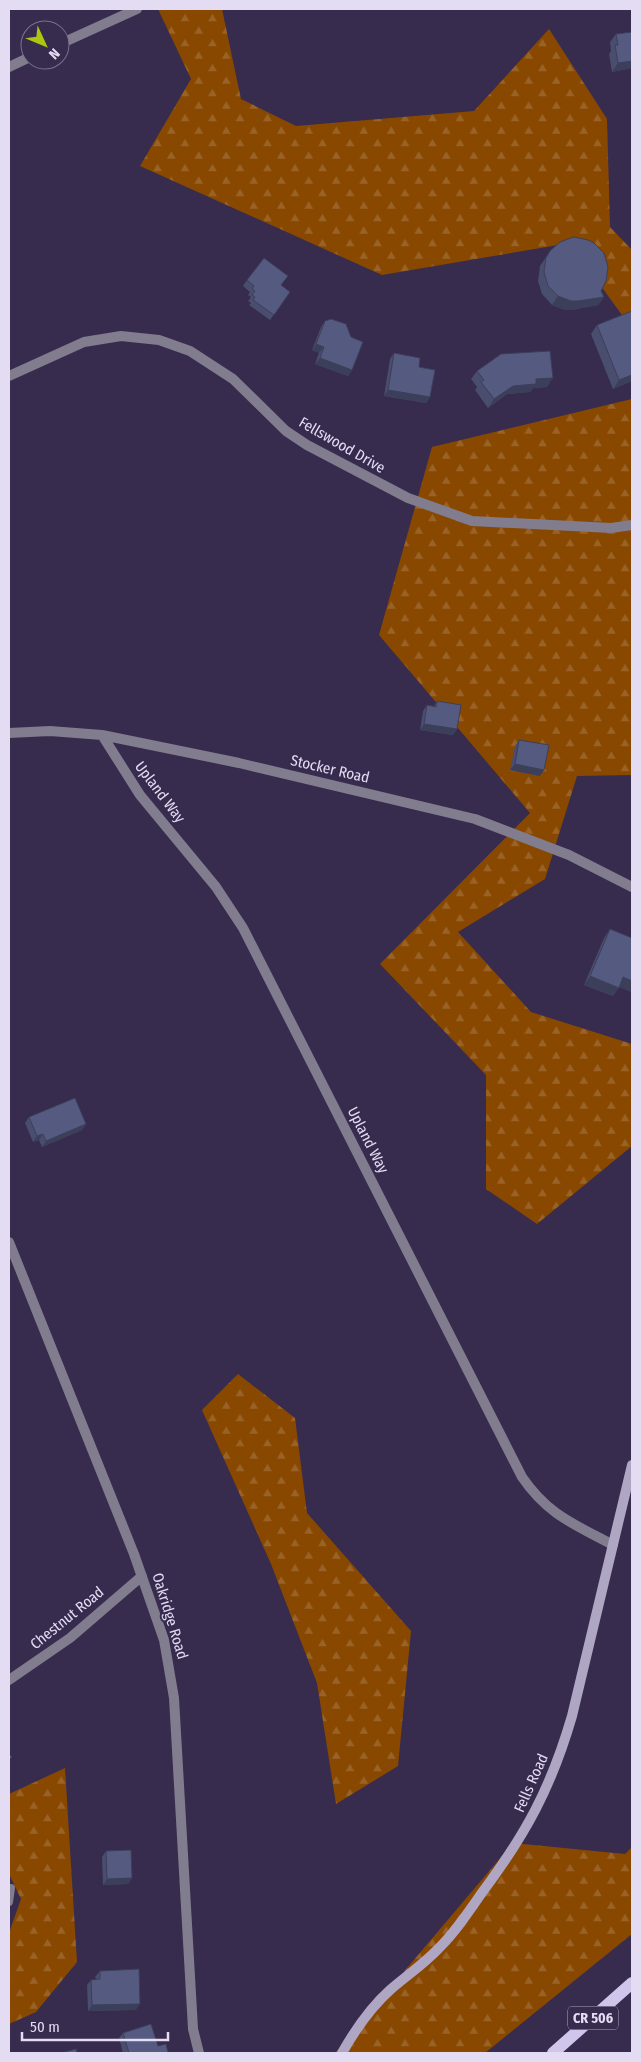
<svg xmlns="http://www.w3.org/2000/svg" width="641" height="2062" viewBox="0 0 641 2062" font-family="'Fira Sans Condensed',sans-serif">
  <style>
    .forest { fill: url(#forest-firs) }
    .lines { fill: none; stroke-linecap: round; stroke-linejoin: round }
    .lane { stroke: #817c8e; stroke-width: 8 }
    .street { stroke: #817c8e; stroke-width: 10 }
    .secondary { stroke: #aea6c2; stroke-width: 10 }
    .primary { stroke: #d0c5ea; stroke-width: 12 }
    .wall { fill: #494d6e }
    .shaded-wall { fill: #3c3f5a }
    .building { fill: #555a80; stroke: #3c3f5a }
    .labels { text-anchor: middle; stroke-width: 4; stroke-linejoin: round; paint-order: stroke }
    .shield { fill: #372b4e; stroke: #afa7c2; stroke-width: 1 }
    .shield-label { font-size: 14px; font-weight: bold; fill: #e3dcf3 }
    .street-label { font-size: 15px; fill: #e3dcf3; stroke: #372b4e }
  </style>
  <defs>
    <pattern id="forest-firs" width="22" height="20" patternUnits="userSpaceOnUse" patternTransform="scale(1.25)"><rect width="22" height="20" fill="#884800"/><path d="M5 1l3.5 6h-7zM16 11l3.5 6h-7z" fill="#996226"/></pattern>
  </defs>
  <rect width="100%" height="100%" fill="#372b4e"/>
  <path class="forest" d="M158,9H222L241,99L296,126L474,111L549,29L607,119L610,227L632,250V329L570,243L382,275L140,166L191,79Z
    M632,399V775L577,776L545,879L458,932L531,1012L632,1044V1146L537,1224L486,1189V1075L380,964L530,813L379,635L432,447Z
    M238,1374L295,1418L307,1513L411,1631L398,1766L336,1804L317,1683L271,1564L202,1410Z
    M65,1768L77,1962L36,2012L9,2024V1933L21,1899L9,1874V1794Z
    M513,1843L625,1854L632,1847V1934L485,2053H335Z"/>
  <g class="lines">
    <path class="lane" d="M9,1902L11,1888"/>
    <path class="street" d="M60,44L137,9
      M9,67L30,57
      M9,376L84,342L121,336L159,340L190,351L233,379L286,431L307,445L408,498L472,521L611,528L632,525
      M9,733L50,731L102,735L239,763L475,819L569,855L632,887
      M102,735L140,795L216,887L243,928L522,1477C548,1515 574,1524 613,1545
      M9,1242L134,1554L164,1640L174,1698L192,2011L193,2029L199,2053
      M9,1680L70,1638L142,1576"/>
    <path class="secondary" d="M342,2053C355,2030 370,2008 390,1990C406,1976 424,1964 439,1948C455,1932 468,1913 481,1894C526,1834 551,1788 572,1716L632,1465"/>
    <path class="primary" d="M553,2053L632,1983"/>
  </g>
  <path class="wall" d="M616,34L632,68L612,72L609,54L611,51L610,42Z
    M550,251L601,291L604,297L598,305L572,310H565L552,305L542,294L538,281L540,266Z
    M247,280L281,286L290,292L270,320L249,305L251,303L248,301L251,297L248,295L250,292L243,286Z
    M325,321L352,370L348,376L315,364L319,353L312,350L321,327Z
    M597,325L632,381L613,389L591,334Z
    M394,353L419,367L430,397L426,403L384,396L390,359Z
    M477,371L547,387L533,388L530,392L507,394L488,408L475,390L477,387L471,379Z
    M437,701L457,729L453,735L420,730L423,711L427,705L434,706Z
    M519,740L540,776L510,770L515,746Z
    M610,929L632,992L619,987L613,996L584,985L604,938Z
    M29,1117L86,1124L82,1130L42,1147L39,1140L33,1142L25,1123Z
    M106,1851L132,1878L128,1884L103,1885L102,1857Z
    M100,1971L136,2010L88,2011L87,1985L91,1980L96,1979L95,1977Z
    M123,2033L158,2046L168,2053H123L119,2038Z"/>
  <path class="shaded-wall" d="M632,61V68L612,72L618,63Z
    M558,296L604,297L598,305L572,310H565L552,305Z
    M316,344L324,347L319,353L312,350Z
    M320,358L352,370L348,376L315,364Z
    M632,375V381L613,389L619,380Z
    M553,378L547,387L533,388L530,392L507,394L488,408L494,399L513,386L536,379Z
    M388,390L430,397L426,403L384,396Z
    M424,724L457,729L453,735L420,730Z
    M515,764L544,770L540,776L510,770Z
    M590,976L619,988L613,996L584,985Z
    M623,977L632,981V992L617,986Z
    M86,1124L82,1130L42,1147L46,1141Z
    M43,1134L39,1140L33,1142L37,1136Z
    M132,1878L128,1884L103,1885L107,1879Z
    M140,2004L136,2010L88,2011L92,2005Z"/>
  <path class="building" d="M632,32V61L618,63L615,45H618L616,34Z
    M574,237L588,240L594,243L604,253L608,267L606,281L601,291L604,297L578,301H571L558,296L548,286L544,272L546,258L550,251L560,242Z
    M264,258L288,276L281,285L290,292L274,315L253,300L255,297L252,295L255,291L252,289L254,286L247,280Z
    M632,311V375L619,380L597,325Z
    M331,319L346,324L351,337L363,342L352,370L320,358L324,347L316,344L325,321Z
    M550,351L553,378L536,379V384L513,386L494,399L481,382L484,380L477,371L501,354Z
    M394,353L420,358L419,367L435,370L430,397L388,390Z
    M437,701L461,705L457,729L424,724L427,705L436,707Z
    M519,740L549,745L544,770L515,764Z
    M610,929L632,938V981L623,977L619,988L590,976Z
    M75,1098L86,1124L46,1141L43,1134L37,1136L29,1117Z
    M9,1754L12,1757L9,1760Z
    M131,1850L132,1878L107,1879L106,1851Z
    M139,1969L140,2004L92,2005L91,1980L100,1979V1971Z
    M151,2024L158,2046L166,2044L168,2053H129L123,2033Z
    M76,2049L77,2053H61Z"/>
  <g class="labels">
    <rect class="shield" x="568" y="2006.5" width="50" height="23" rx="4"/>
    <g class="shield-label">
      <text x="593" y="2023">CR 506</text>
    </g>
    <g class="street-label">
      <text transform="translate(342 445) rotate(30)" y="5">Fellswood Drive</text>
      <text transform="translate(330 769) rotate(13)" y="5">Stocker Road</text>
      <text transform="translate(160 792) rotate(53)" y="5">Upland Way</text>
      <text transform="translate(368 1140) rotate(63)" y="5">Upland Way</text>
      <text transform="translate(170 1616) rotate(73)" y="5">Oakridge Road</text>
      <text transform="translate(67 1618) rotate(-39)" y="5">Chestnut Road</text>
      <text transform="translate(531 1783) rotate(-66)" y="5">Fells Road</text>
    </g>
  </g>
  <rect width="641" height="2062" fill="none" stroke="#e3dcf3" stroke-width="20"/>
  <g transform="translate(45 45) rotate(134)"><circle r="24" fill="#372b4e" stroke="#7c7290"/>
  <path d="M0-4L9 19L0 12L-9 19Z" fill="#adc60f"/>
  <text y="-8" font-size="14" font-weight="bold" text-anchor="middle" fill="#e3dcf3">N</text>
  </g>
  <path d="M22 2032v8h146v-8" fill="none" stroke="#e3dcf3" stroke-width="2.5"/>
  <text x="30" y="2032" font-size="15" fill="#e3dcf3" stroke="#372b4e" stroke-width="4" paint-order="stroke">50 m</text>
</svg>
